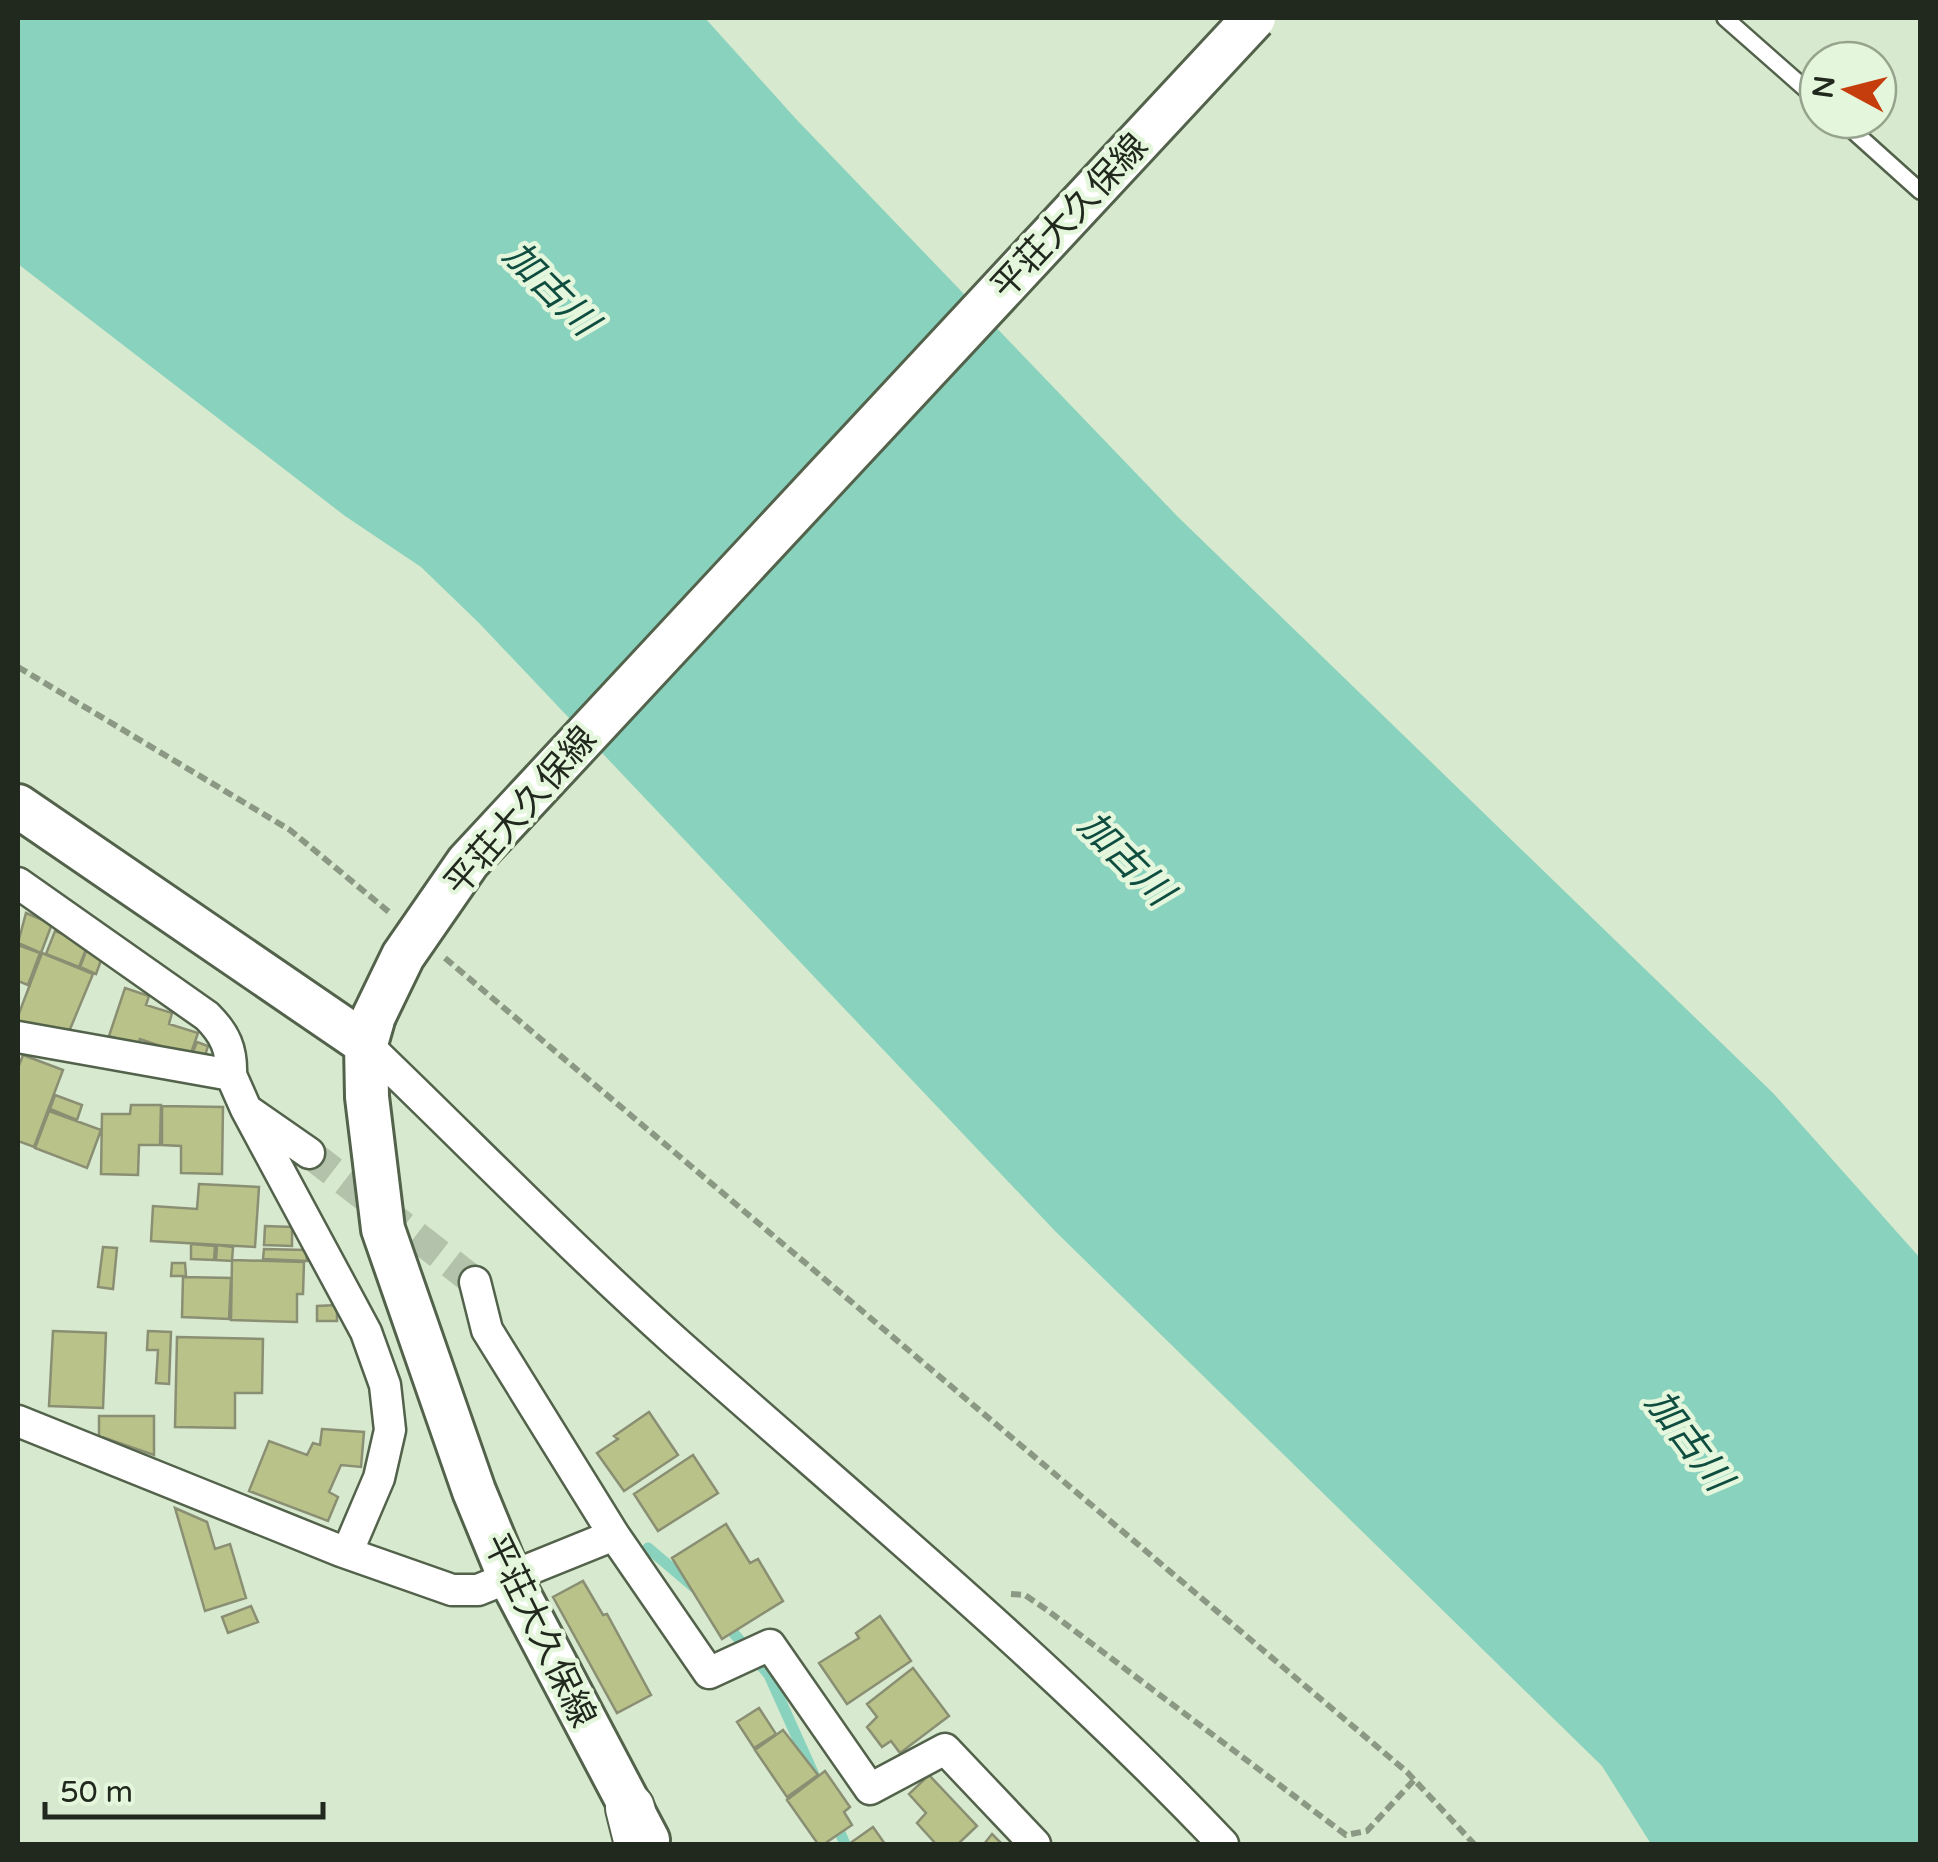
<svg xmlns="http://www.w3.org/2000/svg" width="1938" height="1862" viewBox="0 0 1938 1862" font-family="'Varela Round','Noto Sans JP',sans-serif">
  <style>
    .water { fill: #89d2be }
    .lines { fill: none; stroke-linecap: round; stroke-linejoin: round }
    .stream { stroke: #89d2be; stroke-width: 11 }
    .building { fill: #b9c389; stroke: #8a8f73; stroke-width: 2.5 }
    .street-tunnel { stroke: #b3c2ab; stroke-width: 30; stroke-dasharray: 30 15; stroke-linecap: butt }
    .lane-casing { stroke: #53624b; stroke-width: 20 }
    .street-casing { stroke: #53624b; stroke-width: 35 }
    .secondary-casing { stroke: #53624b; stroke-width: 48 }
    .primary-casing { stroke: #53624b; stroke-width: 52 }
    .path { stroke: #8a9884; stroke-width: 6; stroke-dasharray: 10 5; stroke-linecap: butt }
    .lane { stroke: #fff; stroke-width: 15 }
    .street { stroke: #fff; stroke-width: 30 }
    .secondary { stroke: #fff; stroke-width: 42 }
    .primary { stroke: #fff; stroke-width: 48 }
    .secondary-bridge-casing { stroke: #53624b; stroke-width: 48; stroke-linecap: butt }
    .secondary-bridge { stroke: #fff; stroke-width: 42 }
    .labels { text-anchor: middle; stroke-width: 9; stroke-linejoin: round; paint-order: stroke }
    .street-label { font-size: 35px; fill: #21281e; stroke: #e4f6db }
    .water-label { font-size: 38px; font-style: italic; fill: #0e4d40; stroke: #e4f6db }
  </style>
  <rect width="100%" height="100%" fill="#d7e9ce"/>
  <path class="water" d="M18,18H705L796,119L1178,517L1773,1093L1920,1258V1844H1651L1602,1766L1055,1231L479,623L421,567L345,516L18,264Z"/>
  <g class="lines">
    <path class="stream" d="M648,1548L694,1587
      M726,1624L769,1675L814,1775
      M834,1819L845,1844"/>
  </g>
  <path class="building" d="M26,913L52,924L41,953L18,943Z
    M55,931L88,944L79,967L46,954Z
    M18,945L40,953L28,985L18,981Z
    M87,949L103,955L96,974L80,967Z
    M42,953L93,974L68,1034L18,1026V1016Z
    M125,988L149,996L146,1005L172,1013L169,1024L198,1033L190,1056L140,1039L138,1045L109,1036Z
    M197,1042L208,1046L203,1062L191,1057Z
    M23,1055L63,1070L34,1147L18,1141V1068Z
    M55,1095L82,1105L77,1120L50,1109Z
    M131,1105H161L160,1145H139L138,1175L101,1174L102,1114H130Z
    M162,1106L223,1107L222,1174L181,1173V1146L162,1145Z
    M49,1111L101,1130L87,1168L35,1148Z
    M199,1184L259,1187L255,1247L151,1241L153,1206L197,1209Z
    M265,1226L292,1227V1246L264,1245Z
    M191,1244L215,1246L214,1260L191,1259Z
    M217,1245L233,1247L232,1261L216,1260Z
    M103,1247L117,1248L113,1289L98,1287Z
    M264,1249L306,1250L307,1261L263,1259Z
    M232,1260L304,1262L303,1294H297V1322L231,1320Z
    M172,1263H185L186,1276H171Z
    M183,1277L231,1278L229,1319L182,1317Z
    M337,1305V1321H317V1306Z
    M53,1331L106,1333L103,1408L49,1406Z
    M148,1331L171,1332L169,1384L156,1383L158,1350H147Z
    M177,1337L263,1339L262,1393H235V1428L175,1427Z
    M649,1412L678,1455L624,1491L597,1453L618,1439L614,1436Z
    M99,1416H154V1455L99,1436Z
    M322,1429L364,1432L361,1467L341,1465L329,1492L338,1497L328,1521L249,1491L269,1441L307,1455L313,1443L320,1445Z
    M693,1455L718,1493L658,1531L634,1494Z
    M175,1508L207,1522L215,1549L230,1544L246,1598L205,1611Z
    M726,1524L750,1563L758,1559L783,1601L722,1639L672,1558Z
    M583,1581L603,1615L607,1614L651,1695L617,1713L553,1597Z
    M251,1606L258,1622L228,1633L222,1617Z
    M880,1616L911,1661L847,1704L819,1663L859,1638L856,1633Z
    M913,1668L949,1716L900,1753L891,1741L882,1747L867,1727L877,1717L867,1704Z
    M759,1708L776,1734L754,1748L737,1722Z
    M783,1730L818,1775L787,1797L755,1750Z
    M825,1771L850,1807L844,1812L852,1825L824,1844H818L787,1800Z
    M929,1775L977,1826L958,1844H936L917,1823L926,1813L909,1794Z
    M873,1827L885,1844H849Z
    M992,1834L1002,1844H984Z"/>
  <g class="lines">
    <path class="street-tunnel" d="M309,1153L475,1282"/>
    <g class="lane-casing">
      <path id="lane" d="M1725,18L1818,100
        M1841,120L1920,191"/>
    </g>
    <g class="street-casing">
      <path id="street" d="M18,883L207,1016C225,1034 232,1049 231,1075
        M18,1037L231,1075L246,1109L366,1332L385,1385L390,1430L379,1478L347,1553
        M366,1044C469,1143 570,1247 677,1343C862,1507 1053,1665 1223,1844
        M250,1112L309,1153
        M475,1282L487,1330L614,1535
        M18,1421L341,1551L452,1590H478L614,1535L709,1673L770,1645L870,1789L945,1749L1035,1844"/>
    </g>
    <g class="secondary-casing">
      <path id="secondary" d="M18,806L366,1044
        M374,1016L366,1044L367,1097L383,1229L474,1491L509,1576L648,1840"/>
    </g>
    <g class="primary-casing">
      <path id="primary" d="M630,1808L639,1844"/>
    </g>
    <path class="path" d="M18,667L290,830L389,912
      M445,958L1407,1772L1474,1844
      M1011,1594L1025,1595L1047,1610L1346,1835L1367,1831L1414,1780"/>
    <use href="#lane" class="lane"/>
    <use href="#street" class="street"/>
    <use href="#secondary" class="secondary"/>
    <use href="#primary" class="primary"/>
    <g class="secondary-bridge-casing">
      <path id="secondary-bridge" d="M374,1016L403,956L468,862L1254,18"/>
    </g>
    <use href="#secondary-bridge" class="secondary-bridge"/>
  </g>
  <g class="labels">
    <g class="street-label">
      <text transform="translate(1069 216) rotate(-47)" y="12">平荘大久保線</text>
      <text transform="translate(520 811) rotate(-49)" y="12">平荘大久保線</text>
      <text transform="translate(540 1630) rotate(64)" y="12">平荘大久保線</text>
    </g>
    <g class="water-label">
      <text transform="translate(551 288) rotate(45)" y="13">加古川</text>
      <text transform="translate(1126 858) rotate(45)" y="13">加古川</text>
      <text transform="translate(1689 1440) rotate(53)" y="13">加古川</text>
    </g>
  </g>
  <rect width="1938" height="1862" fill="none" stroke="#21281e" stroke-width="40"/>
  <g transform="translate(1848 90) rotate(277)"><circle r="48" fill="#e4f6db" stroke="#96a48f" stroke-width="2.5"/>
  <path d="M0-8L18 38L0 25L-18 38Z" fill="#c53d0c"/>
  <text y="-15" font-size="28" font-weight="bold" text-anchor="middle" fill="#21281e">N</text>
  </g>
  <path d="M45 1802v15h278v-15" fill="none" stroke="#21281e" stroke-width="5"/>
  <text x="60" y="1802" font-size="30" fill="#21281e" stroke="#e4f6db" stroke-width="8" paint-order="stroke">50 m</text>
</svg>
